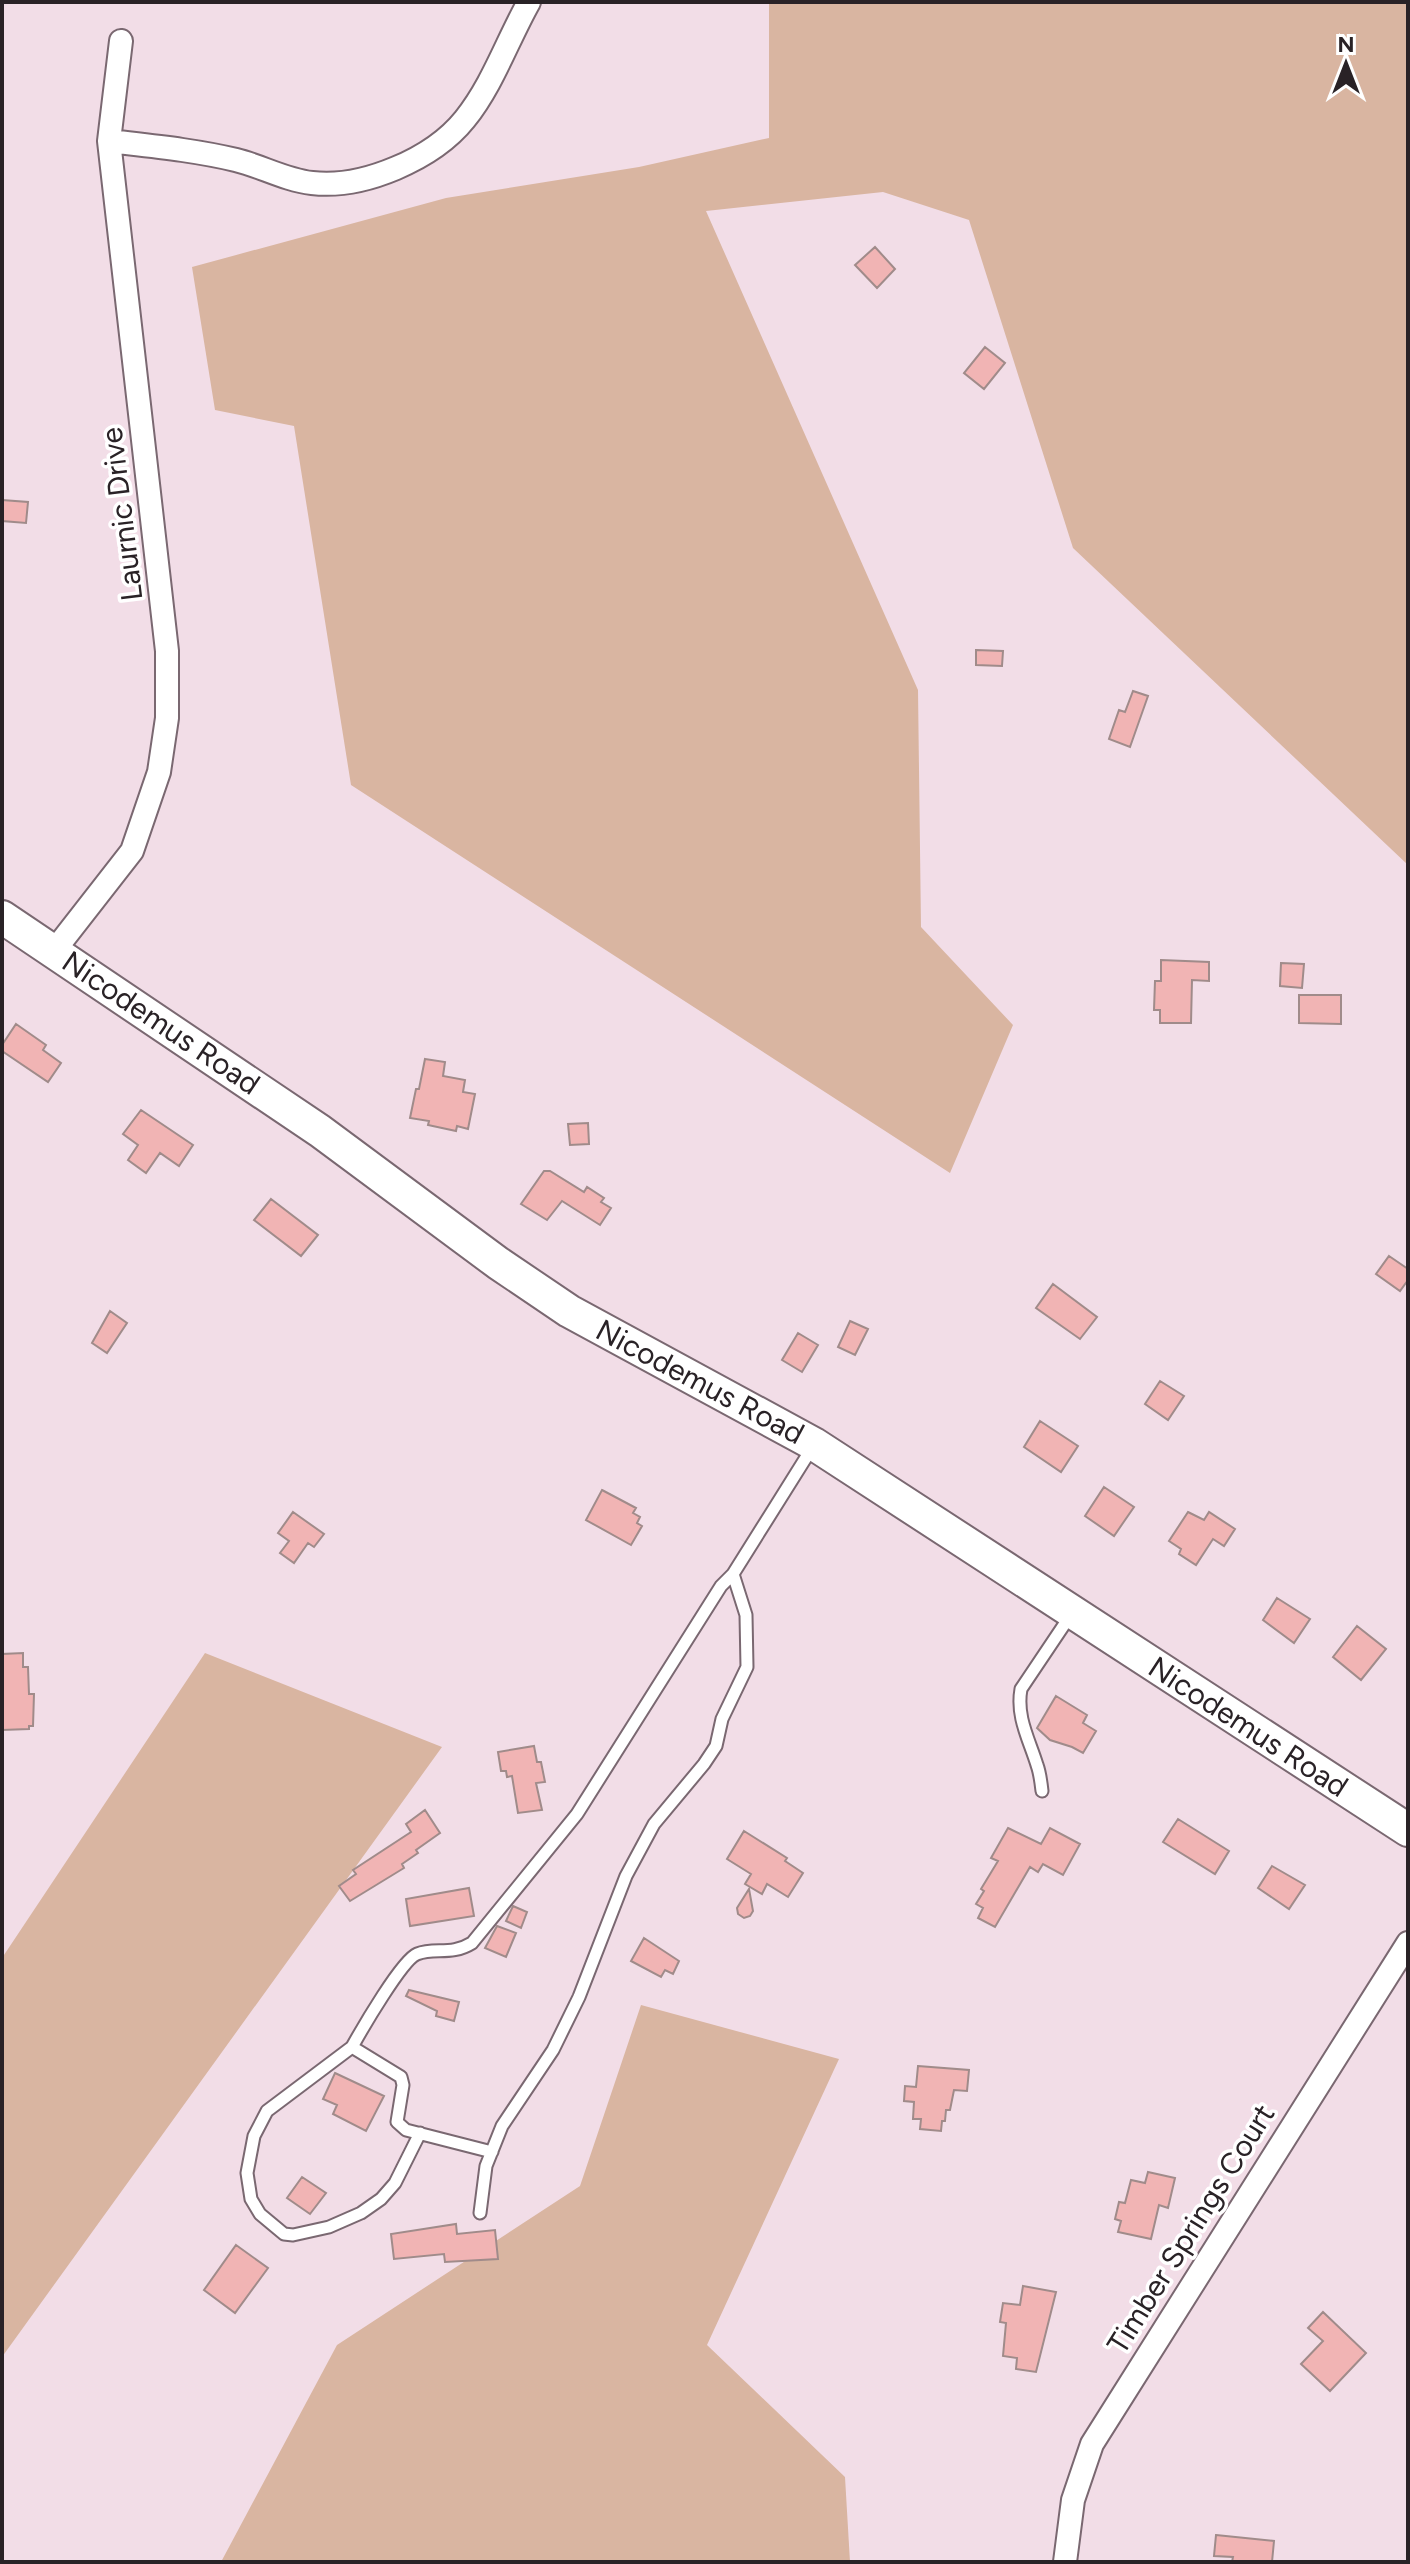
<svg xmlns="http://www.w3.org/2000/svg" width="1410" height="2564" viewBox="0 0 1410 2564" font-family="Figtree,sans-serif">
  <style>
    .green { fill: #d9b5a1 }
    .building { fill: #f1b4b4; stroke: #a08b8a; stroke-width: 2 }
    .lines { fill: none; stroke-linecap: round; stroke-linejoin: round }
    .lane-casing { stroke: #7a6871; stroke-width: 15 }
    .street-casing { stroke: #7a6871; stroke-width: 26 }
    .secondary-casing { stroke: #7a6871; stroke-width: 36 }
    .lane { stroke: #fff; stroke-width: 11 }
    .street { stroke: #fff; stroke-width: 22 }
    .secondary { stroke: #fff; stroke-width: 32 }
    .labels { text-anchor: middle; stroke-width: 7; stroke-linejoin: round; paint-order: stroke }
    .street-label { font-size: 30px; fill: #292226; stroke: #fff }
  </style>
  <rect width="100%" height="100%" fill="#f2dde7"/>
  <path class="green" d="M769,2H1408V865L1073,548L969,220L883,192L706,211L918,690L921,927L1013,1025L950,1173L351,785L294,426L215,410L192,267L446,198L639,167L769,138Z
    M205,1653L442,1747L2,2357V1958Z
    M641,2005L839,2059L707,2345L845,2477L850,2562H221L337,2345L580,2186Z"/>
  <path class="building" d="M875,247L895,269L877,288L855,265Z
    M985,347L1005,363L984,389L964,373Z
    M2,500L28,502L26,523L2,521Z
    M976,650L1003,651L1002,666L976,665Z
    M1133,691L1148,696L1130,747L1109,739L1119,710L1125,712Z
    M1161,960L1209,962V981L1192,980L1191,1023H1160V1010H1154L1155,981H1161Z
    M1281,963L1304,964L1302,988L1280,986Z
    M1299,995H1341V1024L1299,1023Z
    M16,1024L46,1045L43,1050L61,1063L48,1082L2,1051V1045Z
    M425,1059L445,1062L443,1076L465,1080L463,1092L475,1094L468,1129L457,1126L456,1131L428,1125L429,1121L410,1118L416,1089H419Z
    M141,1110L193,1145L179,1166L160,1153L146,1173L128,1160L138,1145L123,1134Z
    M588,1123L589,1144L570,1145L568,1124Z
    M544,1171H550L584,1192L587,1187L604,1198L601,1202L611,1208L600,1225L562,1201L547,1220L521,1204Z
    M271,1199L318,1235L301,1256L254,1220Z
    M1389,1256L1408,1269V1280L1400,1291L1376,1274Z
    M1053,1284L1097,1317L1080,1339L1036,1308Z
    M110,1311L127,1323L107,1353L92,1343Z
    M850,1321L868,1329L855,1355L838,1347Z
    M798,1333L818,1345L802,1372L782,1360Z
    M1160,1381L1184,1396L1168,1420L1145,1404Z
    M1040,1421L1078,1446L1061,1472L1024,1447Z
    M1104,1487L1134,1507L1114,1536L1085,1516Z
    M602,1490L636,1508L633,1513L640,1517L637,1523L642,1526L631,1545L586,1520Z
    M293,1512L324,1534L314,1547L308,1543L294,1563L280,1553L289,1541L278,1533Z
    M1188,1512L1204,1520L1209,1512L1235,1529L1224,1546L1213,1539L1196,1565L1179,1554L1181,1549L1169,1541Z
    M1277,1598L1310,1619L1294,1643L1263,1620Z
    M1357,1626L1386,1649L1361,1680L1333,1657Z
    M23,1653V1667H28L29,1694H34L33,1726H29V1729L2,1730V1654Z
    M1056,1696L1087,1715L1083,1723L1096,1731L1083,1753L1072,1747L1050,1740L1037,1728Z
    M534,1746L537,1762H541L545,1782L536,1783L542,1810L518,1813L512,1776L507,1777L506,1771H501L498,1752Z
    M425,1810L440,1833L416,1850L418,1853L402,1864L404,1868L350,1901L339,1886L356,1874L353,1870L411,1832L406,1824Z
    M1178,1819L1229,1851L1215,1874L1163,1842Z
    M1008,1828L1041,1844L1050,1828L1080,1844L1063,1875L1043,1864L1038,1872L1030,1867L995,1927L978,1918L983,1908L976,1904L984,1891L981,1889L998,1861L991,1858Z
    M744,1831L787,1858L785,1861L803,1873L788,1897L767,1884L762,1894L745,1884L751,1874L727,1859Z
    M1272,1866L1305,1885L1289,1909L1258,1888Z
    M469,1888L474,1916L410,1926L406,1899Z
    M749,1889L753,1911L750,1916L744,1918L738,1914L737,1908Z
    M513,1906L527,1912L521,1928L506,1921Z
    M497,1926L516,1933L506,1957L485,1948Z
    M644,1938L679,1961L673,1974L665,1970L661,1977L631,1961Z
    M409,1990L459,2002L454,2021L436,2016L437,2011L406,1996Z
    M918,2066L969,2070L967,2091L954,2090L950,2110H946L945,2121H942L941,2131L920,2129L921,2119H913L914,2102L904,2101L905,2086L916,2087Z
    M335,2073L384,2096L366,2131L333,2114L337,2105L323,2099Z
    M1148,2172L1175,2178L1168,2208L1159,2205L1151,2239L1118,2232L1121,2221L1115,2219L1119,2202L1125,2203L1131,2180L1145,2183Z
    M302,2177L326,2193L310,2214L287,2198Z
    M456,2224L457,2234L495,2230L498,2259L445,2262L444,2254L394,2259L391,2234Z
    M236,2245L268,2268L235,2313L204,2290Z
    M1023,2286L1056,2292L1036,2372L1016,2369L1017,2358L1003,2356L1006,2323L1000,2322L1003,2303L1020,2305Z
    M1323,2312L1366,2353L1330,2391L1301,2364L1323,2341L1308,2328Z
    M1216,2535L1274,2541L1272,2562H1232L1233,2557L1214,2556Z"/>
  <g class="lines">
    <g class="lane-casing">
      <path id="lane" d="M1042,1791C1041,1782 1040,1773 1037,1765C1029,1739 1016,1717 1021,1689L1072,1613
        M352,2047L267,2111L254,2136L247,2173L251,2199L260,2214L284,2234L293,2235L329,2227L361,2213L381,2199L395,2183L420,2133
        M492,2152L406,2130L397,2122L403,2085L401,2077L352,2047C362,2029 402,1960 417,1954C435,1947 451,1956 472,1943L577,1814L721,1586L733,1574L812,1448
        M480,2213L486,2166L502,2126L553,2050L579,1997L626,1876L654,1824L704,1764L716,1746L722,1719L747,1667L746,1615L733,1574"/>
    </g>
    <g class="street-casing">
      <path id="street" d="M109,141C151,146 194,150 236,160C261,166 285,180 312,183C363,189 433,159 465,119C493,84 507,41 529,2
        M54,951L132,851L159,772L167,718V651L109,141L121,41
        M1065,2562L1073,2500L1092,2444L1408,1943"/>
    </g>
    <g class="secondary-casing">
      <path id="secondary" d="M2,917L320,1131L498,1263L569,1311L814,1444L1408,1830"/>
    </g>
    <use href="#lane" class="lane"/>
    <use href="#street" class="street"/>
    <use href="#secondary" class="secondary"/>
  </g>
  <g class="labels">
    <g class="street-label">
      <text transform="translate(122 514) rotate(-97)" y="10">Laurnic Drive</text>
      <text transform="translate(161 1023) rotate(34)" y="10">Nicodemus Road</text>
      <text transform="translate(700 1382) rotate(28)" y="10">Nicodemus Road</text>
      <text transform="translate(1248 1727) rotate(33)" y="10">Nicodemus Road</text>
      <text transform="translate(1191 2229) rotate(-58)" y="10">Timber Springs Court</text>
    </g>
  </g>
  <rect width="1410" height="2564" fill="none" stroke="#292226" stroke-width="8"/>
  <g transform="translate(1346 64)" stroke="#ffffff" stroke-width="6" paint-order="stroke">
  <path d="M0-6L14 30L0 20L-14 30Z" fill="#292226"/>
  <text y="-12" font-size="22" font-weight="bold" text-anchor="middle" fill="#292226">N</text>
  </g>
</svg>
